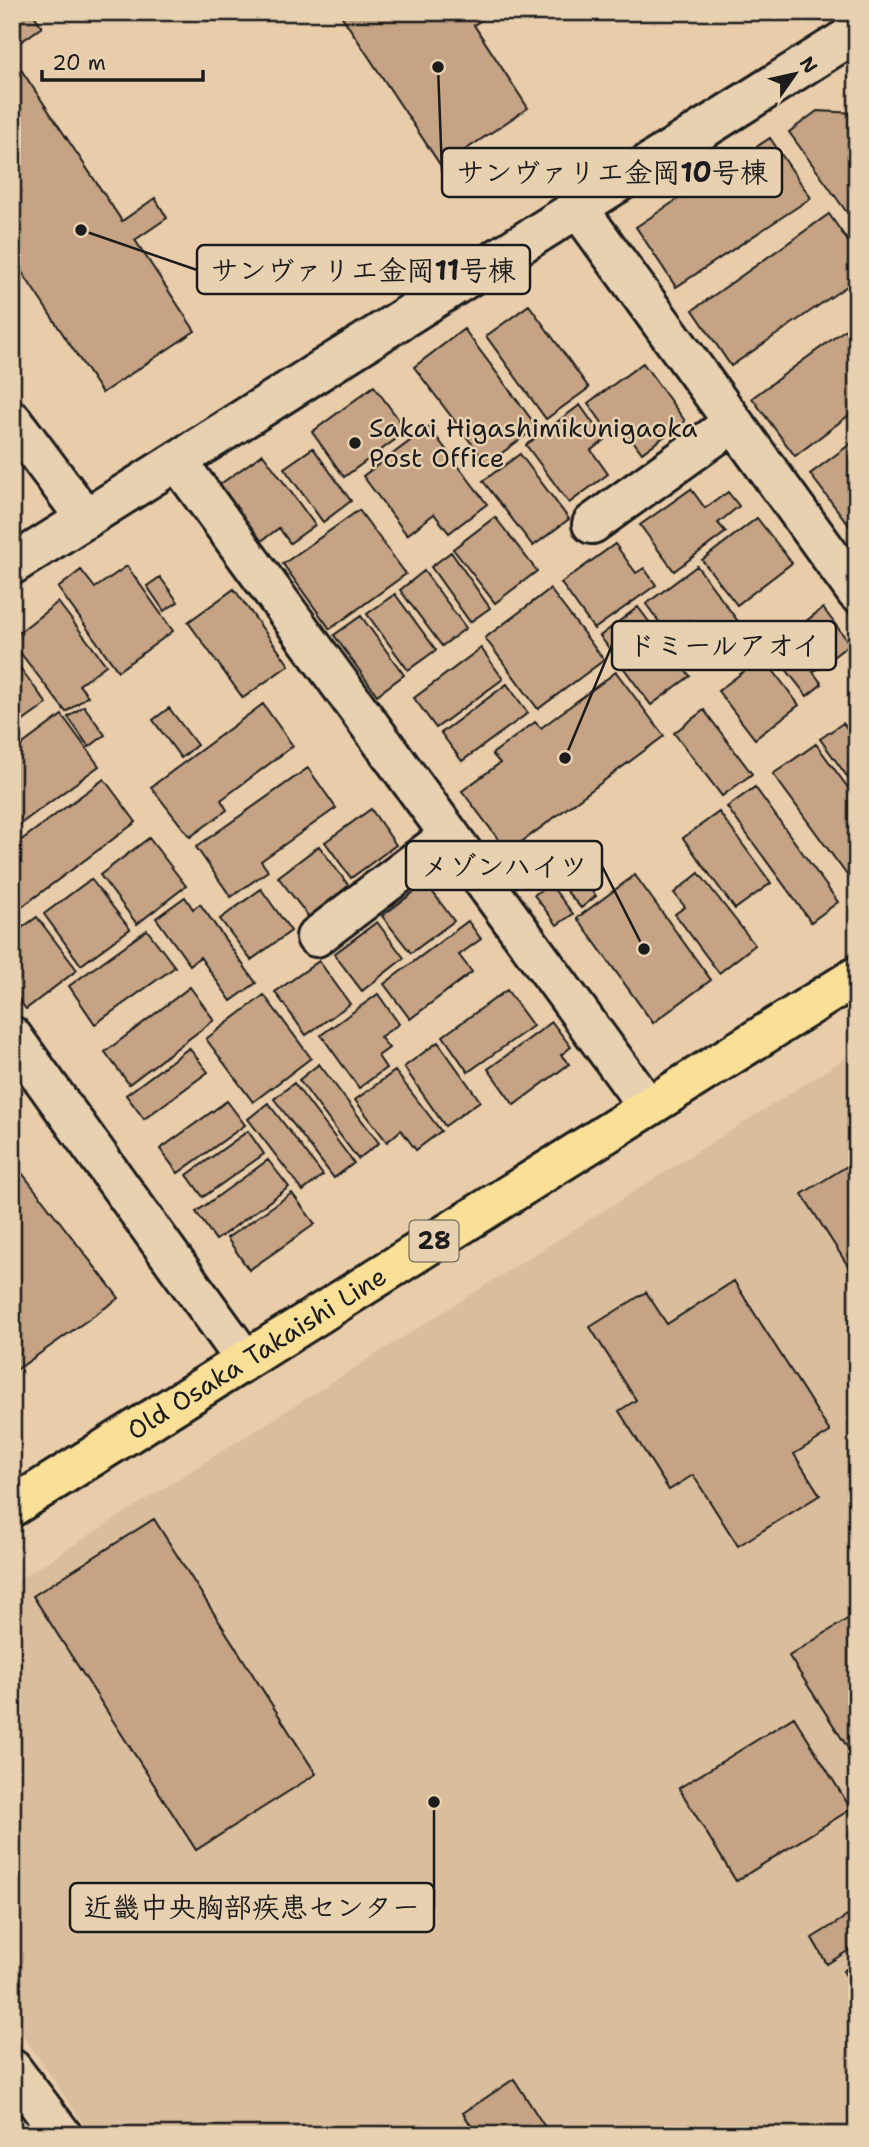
<svg xmlns="http://www.w3.org/2000/svg" width="869" height="2147" viewBox="0 0 869 2147" font-family="'Shantell Sans','Klee One',sans-serif">
  <style>
    .built { fill: #dabd9c }
    .building { fill: #c5a384; stroke: #1c1c1c; stroke-width: 2 }
    .lines { fill: none; stroke-linecap: round; stroke-linejoin: round }
    .minor-casing { stroke: #1c1c1c; stroke-width: 44 }
    .major-casing { stroke: #1c1c1c; stroke-width: 44 }
    .minor { stroke: #e7d1b0; stroke-width: 38 }
    .major { stroke: #fadf96; stroke-width: 38 }
    .poi-dot { fill: #1c1c1c; stroke: #e7d1b0; stroke-width: 2.5 }
    .labels { text-anchor: middle; stroke-width: 5; stroke-linejoin: round; paint-order: stroke }
    .shield { fill: #e7d1b0; stroke: #595248; stroke-width: 2 }
    .shield-label { font-size: 24px; font-weight: bold; fill: #1c1c1c }
    .poi-label { font-size: 26px; fill: #1c1c1c; stroke: #e7d1b0; text-anchor: start }
    .street-label { font-size: 26px; fill: #1c1c1c; stroke: #e7d1b0 }
    .leader { fill: none; stroke: #1c1c1c; stroke-width: 2.5 }
    .callout-dot { fill: #1c1c1c; stroke: #e7d1b0; stroke-width: 2.5 }
    .callout { fill: #e7d1b0; stroke: #1c1c1c; stroke-width: 2.5 }
    .callout-label { font-size: 28px; text-anchor: middle; font-weight: bold; fill: #1c1c1c }
  </style>
  <rect width="100%" height="100%" fill="#e9cdab"/>
  <filter id="ink" filterUnits="userSpaceOnUse"><feTurbulence type="fractalNoise" baseFrequency=".0143" numOctaves="2"/><feDisplacementMap in="SourceGraphic" scale="14" xChannelSelector="R" yChannelSelector="G"/><feConvolveMatrix kernelMatrix="1 2 1 2 8 2 1 2 1" color-interpolation-filters="sRGB"/></filter>
  <g filter="url(#ink)">
    <path class="built" d="M857,1051V2135H91L12,2019V1584Z"/>
    <path class="building" d="M12,12H32L42,27L12,48Z
      M339,12H493L474,25L528,108L441,166Z
      M12,56L122,221L155,198L167,218L135,240L195,331L102,393L12,257Z
      M817,111L857,113V208L848,214L789,132Z
      M770,138L811,198L676,287L636,227Z
      M829,214L857,254V279L731,366L693,310Z
      M529,305L589,388L546,419L486,336Z
      M857,321V409L795,456L752,398Z
      M464,329L537,427L487,464L414,367Z
      M643,363L685,421L642,453L625,430L613,438L588,403Z
      M374,386L407,431L344,477L312,432Z
      M580,405L605,440L591,450L608,474L569,503L526,445Z
      M429,427L487,504L449,533L434,514L407,535L363,476Z
      M857,439V530L854,532L810,474Z
      M313,448L351,501L323,522L284,468Z
      M263,454L315,525L290,543L279,528L260,542L219,485Z
      M520,454L569,519L533,546L483,481Z
      M691,489L705,508L728,492L739,506L718,523L726,532L674,571L640,525Z
      M359,510L406,574L330,629L283,564Z
      M495,517L537,571L495,603L453,549Z
      M757,518L792,563L737,605L702,560Z
      M615,544L636,573L644,568L656,585L594,629L561,583Z
      M451,552L490,608L470,622L431,567Z
      M127,566L173,631L118,671L58,588L81,570L95,588Z
      M697,566L740,624L708,648L687,620L668,634L646,604Z
      M424,571L466,628L442,646L400,590Z
      M160,577L178,602L164,611L147,586Z
      M234,589L289,665L243,698L188,622Z
      M550,589L604,660L538,709L485,638Z
      M395,594L436,650L408,670L367,614Z
      M58,602L106,665L79,685L88,696L66,712L12,642V638Z
      M638,607L690,676L651,705L600,636Z
      M823,608L850,644L813,672L822,684L807,696L770,649Z
      M361,616L404,675L377,695L334,635Z
      M481,648L503,679L436,728L414,698Z
      M763,657L799,705L755,739L718,691Z
      M15,661L47,704L12,729V663Z
      M616,672L664,736L508,852L462,791L500,763L492,754L535,722L541,728Z
      M507,684L528,713L462,761L441,733Z
      M263,704L293,746L221,800L227,810L190,837L151,787Z
      M84,706L105,735L89,747L68,717Z
      M169,708L197,745L181,758L153,720Z
      M704,710L752,774L722,796L674,733Z
      M62,715L99,766L12,830V752Z
      M843,723L857,741V773L849,779L820,739Z
      M816,744L857,800L855,886L773,774Z
      M308,768L336,808L261,861L268,871L231,897L196,847Z
      M104,779L136,822L12,914V847Z
      M755,787L838,902L811,922L727,807Z
      M371,809L396,845L351,878L325,842Z
      M719,812L771,883L735,909L683,838Z
      M149,838L186,886L137,924L100,875Z
      M319,846L349,886L309,917L278,877Z
      M573,866L596,896L581,908L556,879Z
      M699,873L755,945L719,973L675,914L685,907L674,893Z
      M635,875L711,980L653,1023L577,918Z
      M91,879L130,929L81,965L44,914Z
      M426,883L454,921L411,953L382,916Z
      M550,884L573,914L557,925L534,895Z
      M261,889L291,931L251,960L220,919Z
      M185,897L193,909L200,904L256,983L231,1001L200,957L190,965L156,918Z
      M37,917L77,970L26,1009L12,991V935Z
      M468,921L481,939L459,955L472,972L410,1019L384,984Z
      M377,922L404,958L362,991L334,954Z
      M147,930L175,967L95,1024L69,986Z
      M319,961L350,1004L306,1035L275,992Z
      M190,987L214,1020L129,1084L105,1052Z
      M507,990L533,1026L468,1072L443,1036Z
      M378,994L399,1024L380,1037L389,1048L378,1056L386,1068L359,1088L321,1035Z
      M264,995L311,1058L253,1102L206,1039Z
      M552,1022L571,1047L561,1055L569,1064L514,1105L488,1069Z
      M438,1042L480,1101L445,1126L404,1067Z
      M189,1048L208,1072L144,1119L126,1095Z
      M319,1064L379,1143L358,1159L299,1080Z
      M395,1071L441,1131L416,1150L401,1130L387,1142L355,1100Z
      M294,1083L354,1163L334,1178L274,1099Z
      M227,1101L245,1125L178,1173L160,1149Z
      M268,1103L323,1175L303,1191L248,1119Z
      M248,1131L264,1154L203,1197L187,1175Z
      M12,1160L119,1298L12,1373Z
      M268,1160L289,1187L216,1240L196,1212Z
      M857,1160V1280L802,1194Z
      M292,1193L315,1224L249,1270L227,1238Z
      M734,1281L830,1432L794,1454L820,1495L738,1546L693,1475L669,1490L619,1411L636,1400L590,1327L646,1292L667,1324Z
      M154,1519L316,1774L196,1850L33,1596Z
      M857,1613V1742L848,1748L789,1656Z
      M794,1717L851,1809L736,1881L679,1788Z
      M857,1910V1945L827,1964L812,1938Z
      M857,1962V1991L843,1971Z
      M514,2079L550,2135H477L463,2113Z"/>
    <g class="lines">
      <g class="minor-casing">
        <path id="minor" d="M578,208L857,593
          M12,420L86,519
          M178,462L648,1107
          M592,524L733,423
          M12,565L857,32
          M316,937L450,835
          M12,1036L245,1360
          M12,2069L62,2135"/>
      </g>
      <g class="major-casing">
        <g id="major">
          <path id="s1" d="M12,1507L857,976"/>
        </g>
      </g>
      <use href="#minor" class="minor"/>
      <use href="#major" class="major"/>
    </g>
  </g>
  <circle class="poi-dot" cx="355" cy="443" r="7"/>
  <g class="labels">
    <rect class="shield" x="409.5" y="1220.5" width="49" height="41" rx="5"/>
    <g class="shield-label">
      <text x="434" y="1249">28</text>
    </g>
    <g class="poi-label">
      <text x="369" y="437">Sakai Higashimikunigaoka<tspan x="369" dy="30">Post Office</tspan></text>
    </g>
    <g class="street-label">
      <text dy="9" stroke="none"><textPath href="#s1" startOffset="289">Old Osaka Takaishi Line</textPath></text>
    </g>
  </g>
  <path class="leader" d="M438 67L442 172M81 230L197 270M565 758L612 645M644 949L602 866M434 1802L434 1907"/>
  <g class="callout-dot">
    <circle cx="438" cy="67" r="7"/>
    <circle cx="81" cy="230" r="7"/>
    <circle cx="565" cy="758" r="7"/>
    <circle cx="644" cy="949" r="7"/>
    <circle cx="434" cy="1802" r="7"/>
  </g>
  <g class="callout">
    <rect x="442" y="148" width="340" height="49" rx="7"/>
    <rect x="197" y="245" width="333" height="49" rx="7"/>
    <rect x="612" y="621" width="224" height="49" rx="7"/>
    <rect x="406" y="841" width="196" height="49" rx="7"/>
    <rect x="70" y="1883" width="364" height="49" rx="7"/>
  </g>
  <g class="callout-label">
    <text x="612" y="182">サンヴァリエ金岡10号棟</text>
    <text x="363" y="280">サンヴァリエ金岡11号棟</text>
    <text x="724" y="655">ドミールアオイ</text>
    <text x="504" y="876">メゾンハイツ</text>
    <text x="252" y="1917">近畿中央胸部疾患センター</text>
  </g>
  <rect width="869" height="2147" fill="none" stroke="#e7d1b0" stroke-width="42"/>
  <rect x="21" y="21" width="827" height="2105" fill="none" stroke="#1c1c1c" stroke-width="2.5" filter="url(#ink)"/>
  <g transform="translate(795 74) rotate(56)" stroke="#e7d1b0" stroke-width="5" paint-order="stroke">
  <path d="M0-5L12 26L0 18L-12 26Z" fill="#1c1c1c"/>
  <text y="-10" font-size="19" font-weight="bold" text-anchor="middle" fill="#1c1c1c">N</text>
  </g>
  <path d="M42 70v10h161v-10" fill="none" stroke="#1c1c1c" stroke-width="3.5"/>
  <text x="52" y="70" font-size="21" fill="#1c1c1c" stroke="#e7d1b0" stroke-width="5" paint-order="stroke">20 m</text>
</svg>
